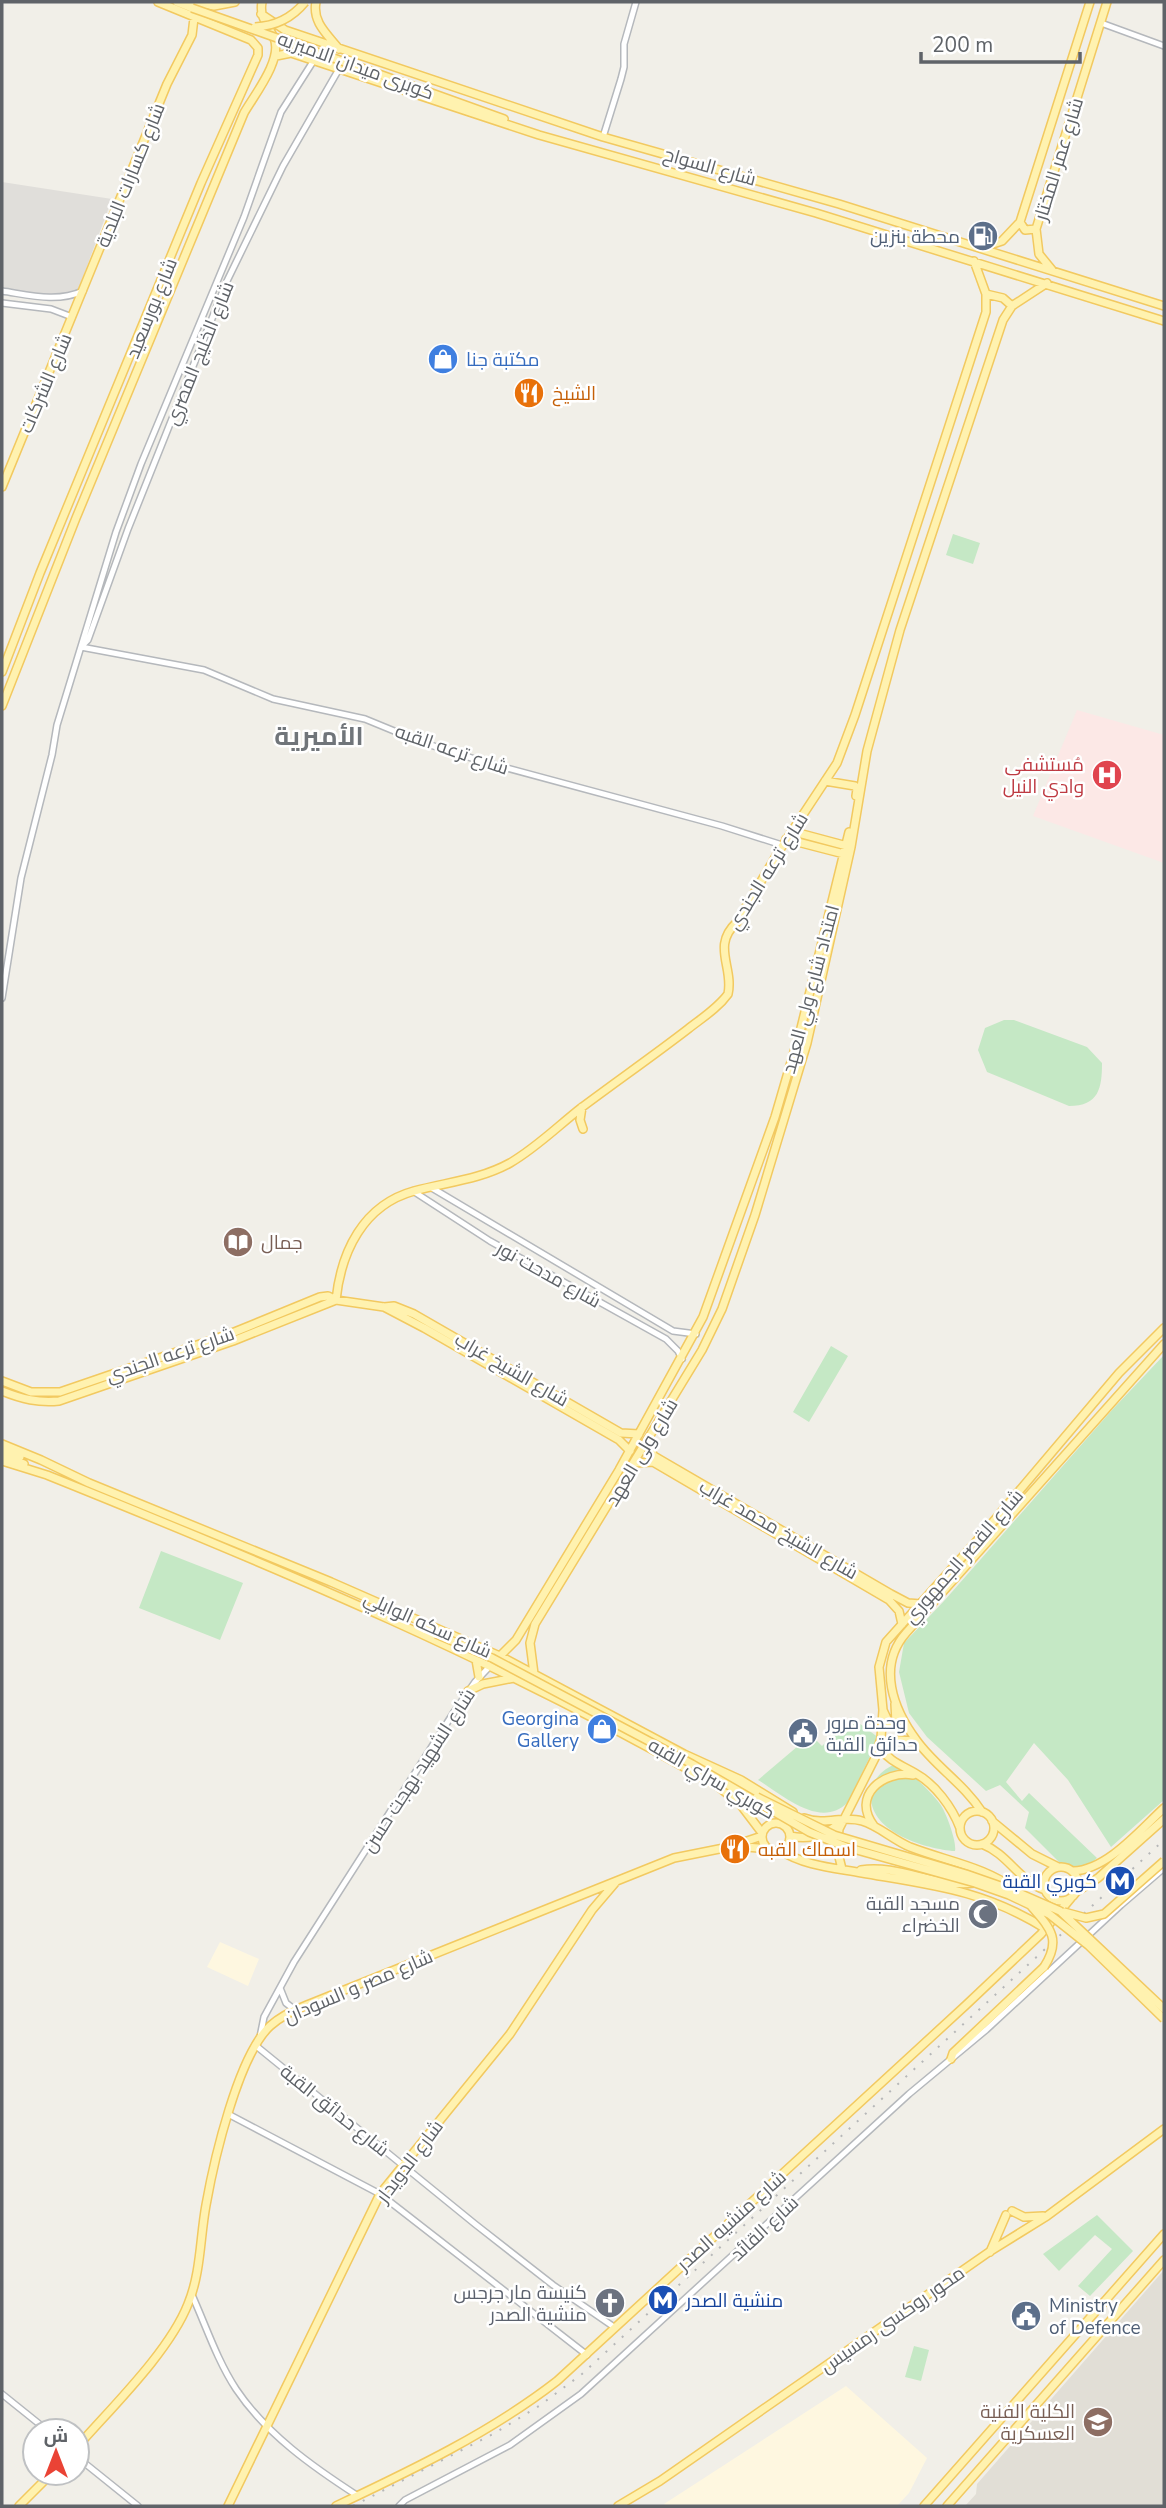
<svg xmlns="http://www.w3.org/2000/svg" width="1166" height="2508" viewBox="0 0 1166 2508" font-family="'Nunito Sans',Cairo,sans-serif">
  <style>
    .commercial { fill: #fef7e0 }
    .industrial { fill: #e0deda }
    .education { fill: #e1ded6 }
    .medical { fill: #fce8e6 }
    .green { fill: #c5e8c5 }
    .lines { fill: none; stroke-linecap: round; stroke-linejoin: round }
    .minor-casing { stroke: #b5b8bc; stroke-width: 8 }
    .major-casing { stroke: #f2c960; stroke-width: 10 }
    .minor { stroke: #fff; stroke-width: 5 }
    .major { stroke: #fff2af; stroke-width: 7 }
    .rail { stroke: #b6b7b8; stroke-width: 2; stroke-dasharray: 2 9; stroke-linecap: butt }
    .major-bridge-casing { stroke: #f2c960; stroke-width: 10; stroke-linecap: butt }
    .major-bridge { stroke: #fff2af; stroke-width: 7 }
    .labels { text-anchor: middle; stroke-width: 5; stroke-linejoin: round; paint-order: stroke }
    .street-label { font-size: 19px; fill: #5f6368; stroke: #fff }
    .service-label { font-size: 19px; fill: #4e5e75; stroke: #fff; text-anchor: start }
    .shop-label { font-size: 19px; fill: #366cbe; stroke: #fff; text-anchor: start }
    .food-label { font-size: 19px; fill: #c56008; stroke: #fff; text-anchor: start }
    .health-label { font-size: 19px; fill: #be3a42; stroke: #fff; text-anchor: end }
    .education-label { font-size: 19px; fill: #785e54; stroke: #fff; text-anchor: start }
    .transit-label { font-size: 19px; fill: #164399; stroke: #fff; text-anchor: end }
    .worship-label { font-size: 19px; fill: #5b616d; stroke: #fff; text-anchor: end }
    .district-label { font-size: 26px; font-weight: bold; fill: #70757a; stroke: #fff }
  </style>
  <rect width="100%" height="100%" fill="#f1efe8"/>
  <path class="commercial" d="M220,1942L259,1959L248,1986L207,1967Z
    M846,2386L927,2458L909,2493L897,2506H666L664,2504Z"/>
  <path class="industrial" d="M2,182L112,199L77,293L56,297L2,289Z"/>
  <path class="education" d="M1164,2270V2506H965L976,2494L977,2484Z"/>
  <path class="medical" d="M1077,710L1164,735V863L1033,816Z"/>
  <path class="green" d="M953,534L980,543L973,564L946,555Z
    M1004,1020H1014L1087,1047L1102,1063C1102,1088 1099,1106 1069,1106L987,1072L978,1050L985,1028Z
    M831,1346L848,1356L809,1422L793,1412Z
    M1164,1355V1800L1111,1847L1068,1780L1034,1743L1006,1782L1022,1801L1029,1793L1097,1858L1082,1871L1065,1868L1025,1828L1029,1812L1000,1785L986,1791L927,1737L909,1713L899,1672L904,1643L944,1601L1112,1410Z
    M161,1551L243,1583L220,1640L139,1608Z
    M851,1717L879,1738L848,1802C821,1830 784,1796 758,1780L811,1735L822,1746Z
    M893,1765C907,1767 931,1792 940,1804C946,1812 957,1842 955,1851C926,1849 869,1832 871,1795C871,1781 881,1771 893,1765Z
    M1097,2215L1133,2251L1090,2296L1078,2286L1112,2249L1095,2235L1059,2271L1043,2254Z
    M914,2346L929,2350L921,2381L905,2377Z"/>
  <g class="lines">
    <g class="minor-casing">
      <path id="minor" d="M1101,23L1164,46
        M603,137L621,79L624,67V44L636,2
        M2,291C29,295 57,303 83,291
        M2,303L51,309L72,317
        M81,647L204,670L273,699L365,719L421,742L481,761L722,826L782,845
        M81,647L88,640L128,529L227,281L283,166L339,69
        M2,998L21,878L52,755L57,725L116,532L141,464L244,217L281,112L314,60
        M432,1188L673,1331L696,1334
        M413,1191L490,1241L666,1339L678,1351L682,1359
        M280,1988L286,2003L295,2010
        M260,2037L264,2017L294,1962L454,1712L475,1682L491,1665
        M255,2045L475,2224L553,2285L614,2327
        M228,2114L380,2194L587,2355
        M192,2295C206,2326 217,2360 236,2389C266,2434 313,2467 358,2496
        M2,2394L48,2431
        M77,2457L138,2506
        M399,2506L405,2500L510,2445L581,2394L909,2094L986,2030L1121,1905L1164,1868"/>
    </g>
    <g class="major-casing">
      <path id="major" d="M177,2L192,8
        M193,2L214,6L235,2
        M316,2C312,22 327,34 339,49
        M261,14L285,30L603,137L839,204L1164,306
        M276,56L291,53L539,135L816,213L1164,321
        M376,73L504,119
        M1020,222L1025,230L1036,229
        M981,248L1002,241L1020,222L1090,2
        M1052,270L1039,254L1036,229L1107,2
        M986,294L1003,298L1012,306
        M2,487L167,84L192,35L194,18
        M2,672L40,573L201,183L258,55V48L251,40L158,2
        M2,706L76,518L244,113C255,94 283,59 274,38C268,24 259,18 262,2
        M825,781L855,786L857,789L856,796
        M791,831L847,846
        M786,839L844,854
        M582,1107L580,1120L583,1129
        M336,1300C341,1252 363,1205 414,1191C447,1182 479,1180 510,1163C536,1148 558,1126 581,1108C617,1081 653,1056 688,1029C702,1018 718,1008 728,994C734,967 711,946 737,922L779,851L837,763L855,715L986,312V294L974,261
        M384,1307L424,1328L619,1440L630,1451
        M2,1381L31,1392H60L232,1333L320,1297L328,1296L336,1300L384,1307L394,1306L414,1314L621,1433L639,1434
        M2,1391C22,1399 38,1403 59,1401L233,1341L336,1300
        M649,1440L651,1451L654,1456L891,1594L908,1603L921,1604
        M2,1444L41,1460L89,1483L331,1582L502,1657L684,1754L741,1780L793,1812
        M2,1449L20,1457
        M2,1455L24,1464
        M2,1461L47,1475C276,1567 505,1663 719,1787L740,1804L762,1833
        M634,1463L653,1462L889,1600L899,1611L902,1624
        M476,1660L479,1677
        M491,1665L516,1640L619,1470L703,1317L775,1117L801,1028L849,832
        M534,1674L530,1643L535,1624L702,1350L722,1309L755,1215L807,1043L851,847L867,751L900,630L1003,320L1012,306L1047,283
        M468,1691L483,1684L514,1678
        M883,1710L889,1723L894,1724L896,1722L895,1704
        M880,1745L898,1740L916,1741
        M879,1747C889,1761 901,1765 915,1773C935,1784 952,1807 960,1828
        M716,1771L757,1797
        M960 1828a17 17 0 1 1 34 0a17 17 0 1 1-34 0Z
        M982,1812C964,1784 936,1767 917,1741C893,1709 877,1666 906,1633L1164,1344
        M804,1818C826,1826 842,1815 862,1821C879,1826 893,1840 910,1847C949,1862 984,1866 1019,1892
        M992,1821L1032,1854L1058,1867
        M762 1837a14 14 0 1 1 28 0a14 14 0 1 1-28 0Z
        M874,1826C851,1796 883,1770 913,1775
        M790,1836C809,1840 825,1836 840,1823
        M738,1844L762,1836
        M982,1844C1008,1854 1019,1881 1045,1890
        M780,1850C804,1866 835,1868 862,1873C932,1885 984,1890 1046,1929
        M1044 1884a17 17 0 1 1 34 0a17 17 0 1 1-34 0Z
        M842,1869L837,1849L839,1829L875,1758L881,1738L883,1710L879,1667L886,1642L981,1536L1119,1373L1164,1328
        M861,1870C899,1864 936,1888 974,1883
        M1073,1871C1107,1870 1140,1830 1164,1808
        M1076,1892L1098,1878L1164,1819
        M951,2059L953,2053L1044,1967
        M1012,2211L1024,2217L1043,2216
        M990,2252L1006,2215
        M77,2447C112,2407 169,2352 188,2304C201,2273 200,2237 206,2205C214,2160 238,2056 270,2026C281,2016 294,2010 307,2005L674,1858L734,1846L769,1849
        M19,2506L52,2473
        M228,2506L380,2194L510,2034L592,1910L615,1883
        M336,2506C412,2470 490,2433 557,2381L966,2005L1041,1934L1071,1898
        M618,2506L660,2481L989,2252L1047,2216L1164,2129
        M924,2506L1164,2234
        M947,2506L1164,2260"/>
    </g>
    <use href="#minor" class="minor"/>
    <use href="#major" class="major"/>
    <path class="rail" d="M353,2506L495,2433L539,2406L582,2374L1164,1840"/>
    <g class="major-bridge-casing">
      <path id="major-bridge" d="M192,8L376,73
        M255,27C276,26 292,18 305,2
        M436,1634L492,1658L692,1764L809,1832L846,1847L975,1883L1009,1895L1049,1914L1088,1945L1164,2019
        M757,1797L834,1835L966,1874L1012,1890L1060,1911L1164,2009
        M1031,1906C1050,1928 1062,1939 1044,1967
        M1064,1912L1086,1918L1104,1914L1164,1861"/>
    </g>
    <use href="#major-bridge" class="major-bridge"/>
  </g>
  <defs>
    <g id="fuel-disc" transform="scale(1.575)"><circle r="9.5" fill="#5c6f8a" stroke="#fff"/><path d="M-5.5-6h7V0h2V4h1.3V-2.5L3-4.5l.8-.8L6-3V5H2.5V1h-1V6h-7ZM-4.2-4.7v3.2H.2V-4.7Z" fill="#fff"/></g>
    <g id="shop-disc" transform="scale(1.575)"><circle r="9.5" fill="#3f7fe0" stroke="#fff"/><path d="M-5-2.5h2.3a2.7 3.5 0 0 1 5.4 0H5L5.5 6h-11ZM-1.5-2.5h3a1.5 2.3 0 0 0-3 0Z" fill="#fff"/></g>
    <g id="restaurant-disc" transform="scale(1.575)"><circle r="9.5" fill="#e8710a" stroke="#fff"/><path d="M-5-6h1v4h1v-4h1v4h1v-4h1v5L-1.5 .5V6h-2V.5L-5-1ZM5-6V6H3V1.5H1.5Q1.5-4 5-6Z" fill="#fff"/></g>
    <g id="hospital-disc" transform="scale(1.575)"><circle r="9.5" fill="#e0444e" stroke="#fff"/><path d="M-5-5h3v3.5h4V-5h3V5h-3V1.5h-4V5h-3Z" fill="#fff"/></g>
    <g id="library-disc" transform="scale(1.575)"><circle r="9.5" fill="#8d6e63" stroke="#fff"/><path d="M-6-4Q-3-5.5-.7-3.5V5Q-3 3-6 4ZM6-4Q3-5.5 .7-3.5V5Q3 3 6 4Z" fill="#fff"/></g>
    <g id="civic-disc" transform="scale(1.575)"><circle r="9.5" fill="#5c6f8a" stroke="#fff"/><path d="M-.6-6.5H3V-4.5H.6V-3L4-1V1h2V6H-6V1h2V-1L-.6-3ZM-1.2 2.5V6h2.4V2.5Z" fill="#fff"/></g>
    <g id="metro-disc" transform="scale(1.575)"><circle r="9.5" fill="#1a4fb4" stroke="#fff"/><path d="M-5.5 5V-5H-3L0 0L3-5H5.5V5H3V-.5L0 4L-3-.5V5Z" fill="#fff"/></g>
    <g id="mosque-disc" transform="scale(1.575)"><circle r="9.5" fill="#6b7280" stroke="#fff"/><path d="M3.5-4.9A6 6 0 1 0 3.5 4.9A5 5 0 1 1 3.5-4.9Z" fill="#fff"/></g>
    <g id="church-disc" transform="scale(1.575)"><circle r="9.5" fill="#6b7280" stroke="#fff"/><path d="M-1.2-6h2.4v3.5h3.3v2.4h-3.3V6h-2.4V-.1h-3.3v-2.4h3.3Z" fill="#fff"/></g>
    <g id="university-disc" transform="scale(1.575)"><circle r="9.5" fill="#8d6e63" stroke="#fff"/><path d="M0-5L7-2L0 1L-7-2ZM-4 1L0 2.5L4 1V4Q0 6-4 4Z" fill="#fff"/></g>
  </defs>
  <g fill-rule="evenodd">
    <use href="#fuel-disc" x="983" y="236"/>
    <use href="#shop-disc" x="443" y="359"/>
    <use href="#restaurant-disc" x="529" y="393"/>
    <use href="#hospital-disc" x="1107" y="775"/>
    <use href="#library-disc" x="238" y="1242"/>
    <use href="#shop-disc" x="602" y="1729"/>
    <use href="#civic-disc" x="803" y="1733"/>
    <use href="#restaurant-disc" x="735" y="1849"/>
    <use href="#metro-disc" x="1120" y="1881"/>
    <use href="#mosque-disc" x="983" y="1914"/>
    <use href="#metro-disc" x="663" y="2300"/>
    <use href="#church-disc" x="610" y="2303"/>
    <use href="#civic-disc" x="1026" y="2316"/>
    <use href="#university-disc" x="1098" y="2422"/>
  </g>
  <g class="labels">
    <g class="street-label">
      <text transform="translate(356 65) rotate(20)" y="7">كوبرى ميدان الاميريه</text>
      <text transform="translate(1058 159) rotate(-73)" y="7">شارع عمر المختار</text>
      <text transform="translate(710 166) rotate(16)" y="7">شارع السواح</text>
      <text transform="translate(130 175) rotate(-68)" y="7">شارع كسارات البلدية</text>
      <text transform="translate(151 308) rotate(-68)" y="7">شارع بورسعيد</text>
      <text transform="translate(199 353) rotate(-68)" y="7">شارع الخليج المصري</text>
      <text transform="translate(45 383) rotate(-67)" y="7">شارع الشركات</text>
      <text transform="translate(452 749) rotate(19)" y="7">شارع ترعه القبه</text>
      <text transform="translate(767 871) rotate(-58)" y="7">شارع ترعه الجندي</text>
      <text transform="translate(810 989) rotate(-75)" y="7">امتداد شارع ولي العهد</text>
      <text transform="translate(549 1274) rotate(29)" y="7">شارع مدحت نور</text>
      <text transform="translate(170 1354) rotate(-19)" y="7">شارع ترعه الجندي</text>
      <text transform="translate(512 1369) rotate(30)" y="7">شارع الشيخ غراب</text>
      <text transform="translate(641 1452) rotate(-59)" y="7">شارع ولى العهد</text>
      <text transform="translate(779 1529) rotate(30)" y="7">شارع الشيخ محمد غراب</text>
      <text transform="translate(963 1556) rotate(-49)" y="7">شارع القصر الجمهوري</text>
      <text transform="translate(428 1624) rotate(24)" y="7">شارع سكه الوايلي</text>
      <text transform="translate(418 1770) rotate(-57)" y="7">شارع الشهيد بهجت حسن</text>
      <text transform="translate(712 1778) rotate(30)" y="7">كوبري سراي القبه</text>
      <text transform="translate(358 1986) rotate(-23)" y="7">شارع مصر و السودان</text>
      <text transform="translate(335 2110) rotate(39)" y="7">شارع حدائق القبة</text>
      <text transform="translate(409 2161) rotate(-53)" y="7">شارع الدويدار</text>
      <text transform="translate(731 2220) rotate(-42)" y="7">شارع منشيه الصدر</text>
      <text transform="translate(764 2228) rotate(-43)" y="7">شارع القائد</text>
      <text transform="translate(892 2319) rotate(-35)" y="7">محور روكسى رمسيس</text>
    </g>
    <g class="service-label">
      <text x="960" y="243" text-anchor="end">محطة بنزين</text>
      <text x="826" y="1729">وحدة مرور<tspan x="826" dy="22">حدائق القبة</tspan></text>
      <text x="1049" y="2312">Ministry<tspan x="1049" dy="22">of Defence</tspan></text>
    </g>
    <g class="shop-label">
      <text x="466" y="366">مكتبة جنا</text>
      <text x="579" y="1725" text-anchor="end">Georgina<tspan x="579" dy="22">Gallery</tspan></text>
    </g>
    <g class="food-label">
      <text x="552" y="400">الشيخ</text>
      <text x="758" y="1856">اسماك القبه</text>
    </g>
    <g class="health-label">
      <text x="1084" y="771">مُستشفى<tspan x="1084" dy="22">وادي النيل</tspan></text>
    </g>
    <g class="education-label">
      <text x="261" y="1249">جمال</text>
      <text x="1075" y="2418" text-anchor="end">الكلية الفنية<tspan x="1075" dy="22">العسكرية</tspan></text>
    </g>
    <g class="transit-label">
      <text x="1097" y="1888">كوبري القبة</text>
      <text x="686" y="2307" text-anchor="start">منشية الصدر</text>
    </g>
    <g class="worship-label">
      <text x="960" y="1910">مسجد القبة<tspan x="960" dy="22">الخضراء</tspan></text>
      <text x="587" y="2299">كنيسة مار جرجس<tspan x="587" dy="22">منشية الصدر</tspan></text>
    </g>
    <g class="district-label">
      <text x="319" y="745">الأميرية</text>
    </g>
  </g>
  <rect width="1166" height="2508" fill="none" stroke="#5f6368" stroke-width="7"/>
  <g transform="translate(56 2452)"><circle r="33" fill="#ffffff" stroke="#bfc1c3" stroke-width="2"/>
  <path d="M0-5L12 26L0 18L-12 26Z" fill="#ea4335"/>
  <text y="-10" font-size="19" font-weight="bold" text-anchor="middle" fill="#5f6368">ش</text>
  </g>
  <path d="M921 52v10h159v-10" fill="none" stroke="#5f6368" stroke-width="3.5"/>
  <text x="932" y="52" font-size="21" fill="#5f6368" stroke="#ffffff" stroke-width="5" paint-order="stroke">200 m</text>
</svg>
